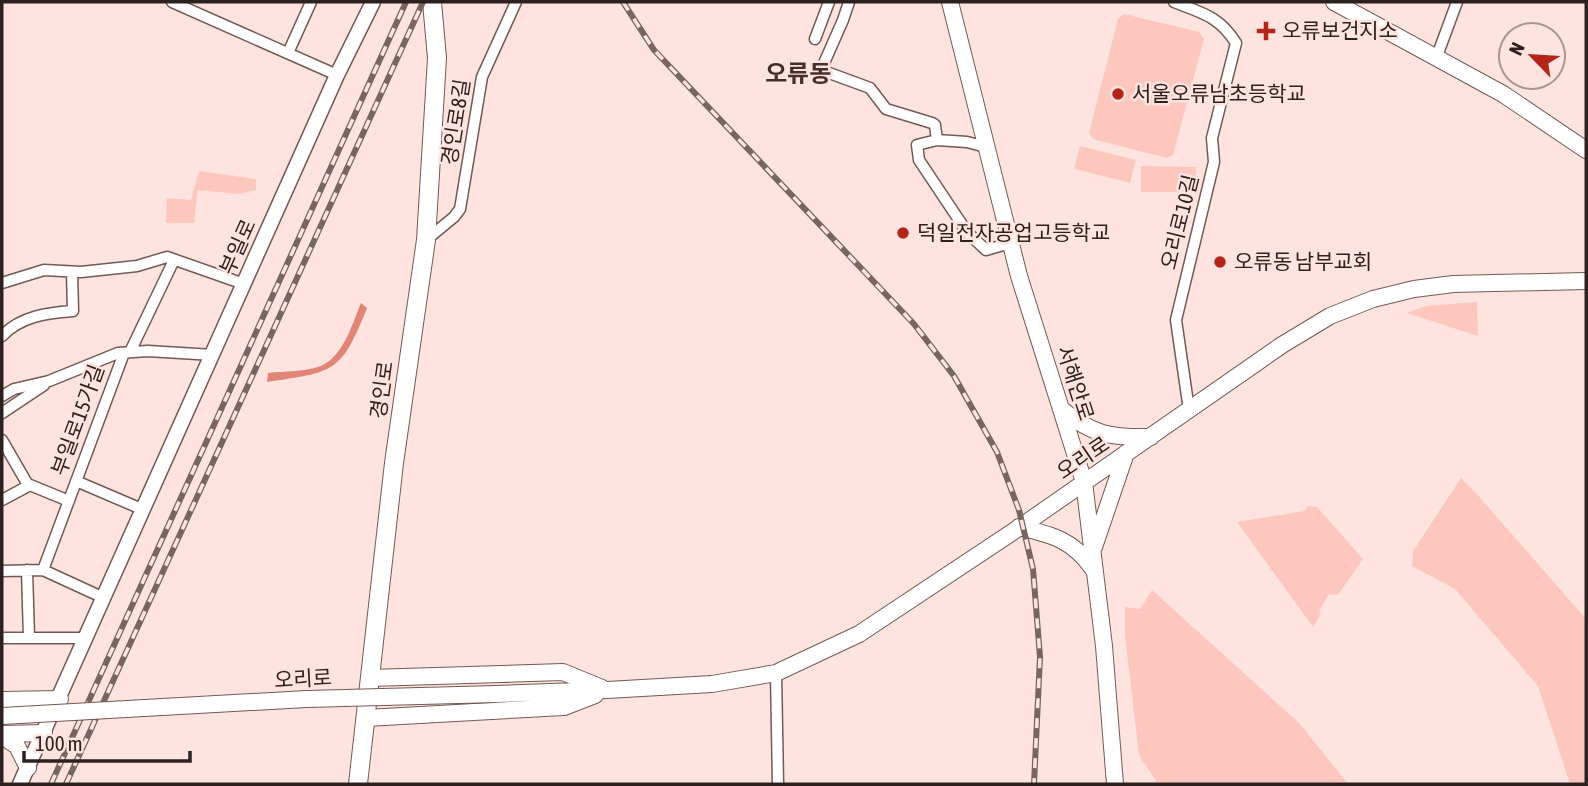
<svg xmlns="http://www.w3.org/2000/svg" width="1588" height="786" viewBox="0 0 1588 786" font-family="'Asap Condensed','Noto Sans KR',sans-serif">
  <style>
    .green { fill: #fec7bd }
    .water { fill: #e18576 }
    .lines { fill: none; stroke-linecap: round; stroke-linejoin: round }
    .minor-casing { stroke: #745853; stroke-width: 13 }
    .tertiary-casing { stroke: #745853; stroke-width: 17 }
    .secondary-casing { stroke: #745853; stroke-width: 18 }
    .primary-casing { stroke: #745853; stroke-width: 20 }
    .minor { stroke: #fff; stroke-width: 10 }
    .tertiary { stroke: #fff; stroke-width: 14 }
    .secondary { stroke: #fff; stroke-width: 16 }
    .primary { stroke: #fff; stroke-width: 18 }
    .rail-casing { stroke: #776562; stroke-width: 6 }
    .rail { stroke: #ffe3de; stroke-width: 3.5; stroke-dasharray: 10; stroke-linecap: butt }
    .secondary-bridge-casing { stroke: #745853; stroke-width: 18; stroke-linecap: butt }
    .secondary-bridge { stroke: #fff; stroke-width: 16 }
    .poi-dot { fill: #b32519; stroke: #ffe3de; stroke-width: 2.5 }
    .labels { text-anchor: middle; stroke-width: 5; stroke-linejoin: round; paint-order: stroke }
    .poi-label { font-size: 21px; fill: #2d211f; stroke: #ffe3de; text-anchor: start }
    .street-label { font-size: 21px; fill: #2d211f; stroke: #ffe3de }
    .quarter-label { font-size: 24px; font-weight: bold; fill: #482e2a; stroke: #ffe3de }
  </style>
  <rect width="100%" height="100%" fill="#ffe3de"/>
  <path class="green" d="M1124,14L1199,32L1204,39L1173,155L1166,158L1093,139L1089,133L1118,19Z
    M1080,146L1136,160L1130,183L1074,169Z
    M1141,166L1196,167L1195,192H1141Z
    M199,171L256,179V190L239,194L198,190L194,223H166L167,198L191,200Z
    M1477,302L1478,336L1407,313L1426,306Z
    M1461,478L1475,492L1586,619V784H1570L1538,686L1455,589L1412,566L1413,551Z
    M1308,506L1317,507L1363,559L1338,595L1329,594L1319,611L1321,614L1313,627L1237,522L1305,511Z
    M1152,590L1299,723L1348,784H1158L1139,755L1125,636V607L1140,609Z"/>
  <path class="water" d="M361,303L367,308C341,373 335,372 267,382L268,373C284,371 303,372 318,367C343,359 352,324 361,303Z"/>
  <g class="lines">
    <g class="minor-casing">
      <path id="minor" d="M172,2L337,75
        M849,2L843,20L821,70L870,88L886,109L932,123L935,125L937,140L967,142L986,147
        M1174,2C1202,13 1219,16 1236,43L1212,138L1214,162L1176,320L1189,410
        M815,39L829,2
        M288,53L311,2
        M1437,56L1457,2
        M937,140L917,145L919,160L967,232L986,250L1010,243
        M426,240L454,217L460,209L482,77L516,2
        M2,283L44,270L81,272L137,266L167,257L244,284
        M2,336C21,316 47,313 73,311L72,272
        M130,352L174,260
        M2,396L14,389L49,381L118,353L148,351L213,355
        M2,413L44,385
        M2,440L28,485
        M76,481L144,510
        M2,500L30,485L69,501
        M27,570L29,638
        M43,570L124,353
        M2,571L43,570L104,598
        M2,638H87
        M776,673L778,784"/>
    </g>
    <g class="tertiary-casing">
      <path id="tertiary" d="M20,784L337,75L373,2"/>
    </g>
    <g class="secondary-casing">
      <path id="secondary" d="M950,2L1019,276L1084,482L1104,646L1115,784
        M1334,2L1503,94L1586,150
        M1061,409C1092,435 1112,438 1151,437
        M1019,527C1053,535 1073,540 1093,569
        M1094,547L1126,453
        M370,678L563,672L602,688
        M496,694L607,690L712,684L776,673L859,634L1023,525L1282,345L1330,316L1373,299L1414,289L1453,284L1586,281
        M2,700L60,699
        M366,718L564,707L595,695
        M2,734L44,733
        M2,736L17,746L28,768"/>
    </g>
    <g class="primary-casing">
      <path id="primary" d="M358,784L394,463L426,240L437,58L432,2"/>
    </g>
    <use href="#minor" class="minor"/>
    <use href="#tertiary" class="tertiary"/>
    <use href="#secondary" class="secondary"/>
    <use href="#primary" class="primary"/>
    <g class="rail-casing">
      <path id="rail" d="M623,2L654,50L914,324L954,376L997,452L1019,510L1033,569L1040,657L1034,784
        M51,784L406,2
        M66,784L423,2"/>
    </g>
    <use href="#rail" class="rail"/>
    <g class="secondary-bridge-casing">
      <path id="secondary-bridge" d="M2,716L307,699L496,694"/>
    </g>
    <use href="#secondary-bridge" class="secondary-bridge"/>
  </g>
  <g class="poi-dot">
    <path d="M1262.5 20.5h7v7h7v7h-7v7h-7v-7h-7v-7h7z"/>
    <circle cx="1118" cy="94" r="7"/>
    <circle cx="903" cy="233" r="7"/>
    <circle cx="1220" cy="262" r="7"/>
  </g>
  <g class="labels">
    <g class="poi-label">
      <text x="1282" y="38">오류보건지소</text>
      <text x="1132" y="101">서울오류남초등학교</text>
      <text x="917" y="240">덕일전자공업고등학교</text>
      <text x="1234" y="269">오류동 남부교회</text>
    </g>
    <g class="street-label">
      <text transform="translate(456 122) rotate(-81)" y="7">경인로8길</text>
      <text transform="translate(1180 222) rotate(-76)" y="7">오리로10길</text>
      <text transform="translate(238 247) rotate(-66)" y="7">부일로</text>
      <text transform="translate(1075 383) rotate(72)" y="7">서해안로</text>
      <text transform="translate(382 390) rotate(-82)" y="7">경인로</text>
      <text transform="translate(78 420) rotate(-70)" y="7">부일로15가길</text>
      <text transform="translate(1083 458) rotate(-34)" y="7">오리로</text>
      <text transform="translate(303 679) rotate(-3)" y="7">오리로</text>
    </g>
    <g class="quarter-label">
      <text x="798" y="82">오류동</text>
    </g>
  </g>
  <rect width="1588" height="786" fill="none" stroke="#2d211f" stroke-width="7"/>
  <g transform="translate(1532 56) rotate(295)"><circle r="33" fill="#ffe3de" stroke="#ab9592" stroke-width="2"/>
  <path d="M0-5L12 26L0 18L-12 26Z" fill="#b32519"/>
  <text y="-10" font-size="19" font-weight="bold" text-anchor="middle" fill="#2d211f">N</text>
  </g>
  <path d="M24 751v10h166v-10" fill="none" stroke="#2d211f" stroke-width="3.5"/>
  <text x="35" y="751" font-size="21" fill="#2d211f" stroke="#ffe3de" stroke-width="5" paint-order="stroke">100 m</text>
</svg>
